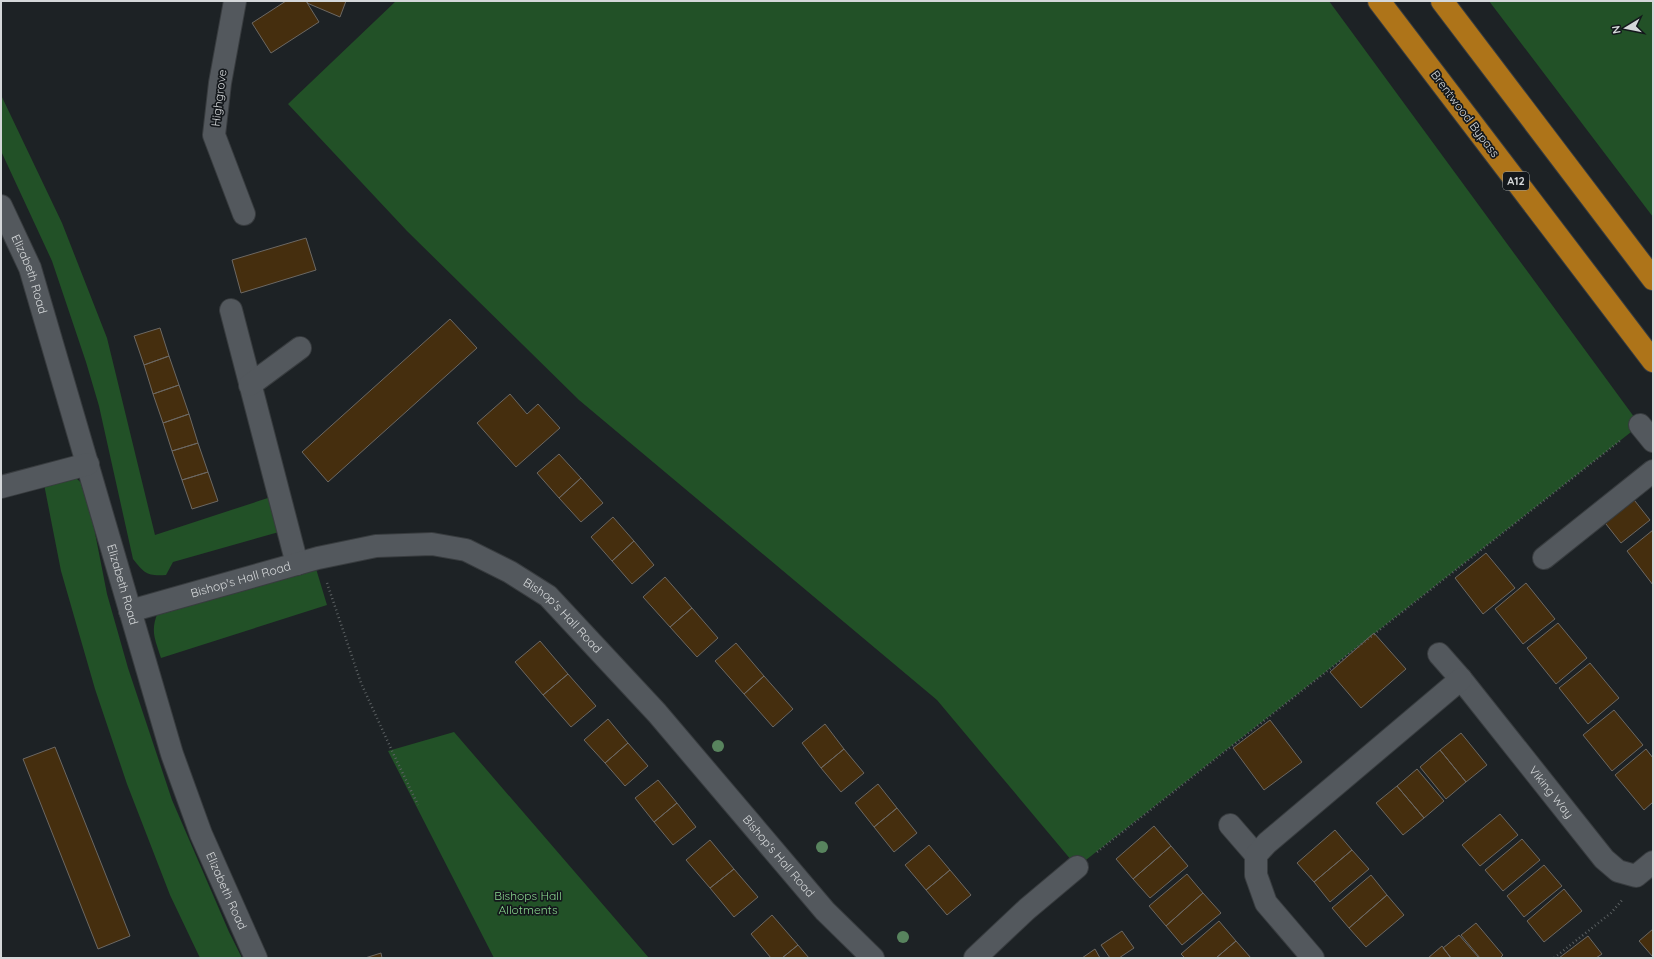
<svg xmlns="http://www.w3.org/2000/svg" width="1654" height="959" viewBox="0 0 1654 959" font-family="Quicksand,sans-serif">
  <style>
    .green { fill: #225127 }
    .building { fill: #452e0e; stroke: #6c6863 }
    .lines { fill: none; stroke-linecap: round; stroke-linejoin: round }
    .minor-casing { stroke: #383c3f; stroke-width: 24 }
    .highway-casing { stroke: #383c3f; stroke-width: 24 }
    .path { stroke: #5c6163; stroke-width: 2.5; stroke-dasharray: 1 3; stroke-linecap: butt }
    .minor { stroke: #53585d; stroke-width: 22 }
    .highway { stroke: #ae7419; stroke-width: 22 }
    .tree { fill: #58845e }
    .labels { text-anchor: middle; stroke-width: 3.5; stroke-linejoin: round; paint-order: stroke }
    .shield { fill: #14181c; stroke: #9a9ea0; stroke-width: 1 }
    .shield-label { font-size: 11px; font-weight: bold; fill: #d4d7d9 }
    .street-label { font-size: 12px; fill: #d4d7d9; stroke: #14181c }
    .park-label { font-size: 12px; fill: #88d48d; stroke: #14181c }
  </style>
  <rect width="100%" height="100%" fill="#1d2225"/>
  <path class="green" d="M396,1H1329L1640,425L1077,867L937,700L579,400L407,231L288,104Z
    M1489,1H1653V217Z
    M1,95L62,223L107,338L155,535L277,495L286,530L173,562L166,575C147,576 145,574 133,559L99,406L86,362L52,261L1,151Z
    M62,473L77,479L86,487L107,594L128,668L172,800L229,932L242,958H200L170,895L127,784L95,689L61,571L43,479Z
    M314,562L327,605L161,658C155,639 150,631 158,612Z
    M454,732L649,958H494L388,751Z"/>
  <path class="building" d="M286,1H306L319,22L271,53L252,23Z
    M308,1H346L340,17L307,3Z
    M306,238L316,270L241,293L232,260Z
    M450,319L477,348L328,482L302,452Z
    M160,328L169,356L144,365L134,336Z
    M169,356L179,385L153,394L144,365Z
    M179,385L189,414L163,423L153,394Z
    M510,394L527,414L538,404L560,428L516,467L477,423Z
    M189,414L198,443L172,451L163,423Z
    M198,443L208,472L182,480L172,451Z
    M559,454L581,478L559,498L537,473Z
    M208,472L218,501L192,509L182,480Z
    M581,478L603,503L581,522L559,498Z
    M1631,496L1650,520L1621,543L1602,519Z
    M613,517L634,541L612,561L591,537Z
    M1653,530V585L1627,551Z
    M634,541L654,565L632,584L612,561Z
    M1486,553L1515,588L1483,614L1455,578Z
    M665,577L692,608L670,627L643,597Z
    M1526,583L1555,619L1523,644L1495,609Z
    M692,608L718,638L697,657L670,627Z
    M1558,623L1587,658L1556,684L1527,648Z
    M1374,633L1406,669L1361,708L1330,672Z
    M540,641L568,674L543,695L515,662Z
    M736,643L764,676L744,694L715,661Z
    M1590,663L1619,698L1588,724L1559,688Z
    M568,674L596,706L571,727L543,695Z
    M764,676L793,709L773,727L744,694Z
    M1614,710L1643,745L1612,771L1583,735Z
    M608,719L628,743L605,763L584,740Z
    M1270,720L1302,762L1264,790L1233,748Z
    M825,724L844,749L821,768L802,743Z
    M1461,733L1487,765L1466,782L1440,750Z
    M628,743L648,766L625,786L605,763Z
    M55,747L130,936L98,949L23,759Z
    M844,749L864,773L841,792L821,768Z
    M1646,749L1653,758V802L1644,810L1615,775Z
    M1440,750L1466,782L1446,799L1420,767Z
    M1417,769L1444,801L1424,818L1397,786Z
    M658,780L677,803L654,822L635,798Z
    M878,784L897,808L874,827L855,803Z
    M1397,786L1424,818L1403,835L1376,803Z
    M677,803L696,827L673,845L654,822Z
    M897,808L917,833L894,852L874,827Z
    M1500,814L1518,835L1480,866L1462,845Z
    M1154,826L1171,846L1133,879L1116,859Z
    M1335,830L1352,850L1314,882L1297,863Z
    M1522,839L1540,860L1503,891L1485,870Z
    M710,840L734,869L710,888L686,860Z
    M929,845L950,870L926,890L905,865Z
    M1171,846L1188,866L1150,898L1133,879Z
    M1352,850L1369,869L1330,902L1314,882Z
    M1544,865L1562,886L1524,917L1507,896Z
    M734,869L758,897L734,917L710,888Z
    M950,870L971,895L947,915L926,890Z
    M1187,874L1203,893L1166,926L1149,906Z
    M1371,875L1387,895L1349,928L1332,908Z
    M1564,889L1582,911L1544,942L1527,921Z
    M1203,893L1221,913L1182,945L1166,926Z
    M1387,895L1404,915L1366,947L1349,928Z
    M772,915L798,945L782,958H771L751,934Z
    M1219,921L1236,941L1216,958H1185L1181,954Z
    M1476,923L1503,955L1500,958H1480L1461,935Z
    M1653,929V957L1639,941Z
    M1122,931L1134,948L1119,958H1110L1101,945Z
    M1459,935L1479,958H1451L1443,948Z
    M1588,936L1602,954L1596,958H1559Z
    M1236,941L1251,958H1216Z
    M798,945L809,958H782Z
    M1442,946L1451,958H1428Z
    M1095,949L1100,958H1082Z
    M381,953L382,958H365Z"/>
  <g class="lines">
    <g class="minor-casing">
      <g id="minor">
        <path d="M235,1L220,83L214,135L244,214"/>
        <path id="s1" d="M1,206L30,268L172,754L201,834L256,958"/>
        <path d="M231,310L297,564"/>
        <path d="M250,385L300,348"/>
        <path d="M1640,425L1653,441"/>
        <path d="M1,487L88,464"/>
        <path d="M1544,558L1653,471"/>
        <path id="s2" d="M130,611L318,558L376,546L432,544L466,550L510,572L548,596L657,713L825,911L873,958"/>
        <path id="s3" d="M1439,654L1461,679L1604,859L1618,871L1636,876L1653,862"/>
        <path d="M1230,825L1256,855"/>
        <path d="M975,958L1027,909L1077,867"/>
        <path d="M1313,958L1266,903L1256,875V855L1267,843L1461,679"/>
      </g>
    </g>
    <g class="highway-casing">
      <path id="highway" d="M1379,1L1653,361
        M1442,1L1653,279"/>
    </g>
    <path class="path" d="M327,583L361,683L393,753L418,805
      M1097,852L1621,440
      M1554,958L1611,913L1623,899"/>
    <use href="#minor" class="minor"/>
    <use href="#highway" class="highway"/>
  </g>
  <g class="tree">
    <circle cx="718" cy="746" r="6"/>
    <circle cx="822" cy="847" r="6"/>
    <circle cx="903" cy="937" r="6"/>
  </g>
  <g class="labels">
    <rect class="shield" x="1503" y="172" width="26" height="18" rx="3"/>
    <g class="shield-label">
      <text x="1516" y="185">A12</text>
    </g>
    <g class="street-label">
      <text transform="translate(219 98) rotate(-83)" y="4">Highgrove</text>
      <text transform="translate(1465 114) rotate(53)" y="4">Brentwood Bypass</text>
      <text dy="4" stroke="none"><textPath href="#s1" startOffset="74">Elizabeth Road</textPath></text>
      <text dy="4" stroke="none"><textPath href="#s2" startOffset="115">Bishop's Hall Road</textPath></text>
      <text dy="4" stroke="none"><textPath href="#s1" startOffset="398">Elizabeth Road</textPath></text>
      <text dy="4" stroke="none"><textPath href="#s2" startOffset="463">Bishop's Hall Road</textPath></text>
      <text dy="4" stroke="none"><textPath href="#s3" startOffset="178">Viking Way</textPath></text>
      <text dy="4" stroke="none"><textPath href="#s2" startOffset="787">Bishop's Hall Road</textPath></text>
      <text dy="4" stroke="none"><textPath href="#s1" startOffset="722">Elizabeth Road</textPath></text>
    </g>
    <g class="park-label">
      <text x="528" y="900">Bishops Hall<tspan x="528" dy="14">Allotments</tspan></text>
    </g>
  </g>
  <rect width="1654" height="959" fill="none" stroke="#d4d7d9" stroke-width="4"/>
  <g transform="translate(1626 28) rotate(260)" stroke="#14181c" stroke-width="3" paint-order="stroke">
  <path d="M0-3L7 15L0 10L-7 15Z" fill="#d4d7d9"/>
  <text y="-6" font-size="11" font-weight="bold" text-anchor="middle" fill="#d4d7d9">N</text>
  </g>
</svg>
